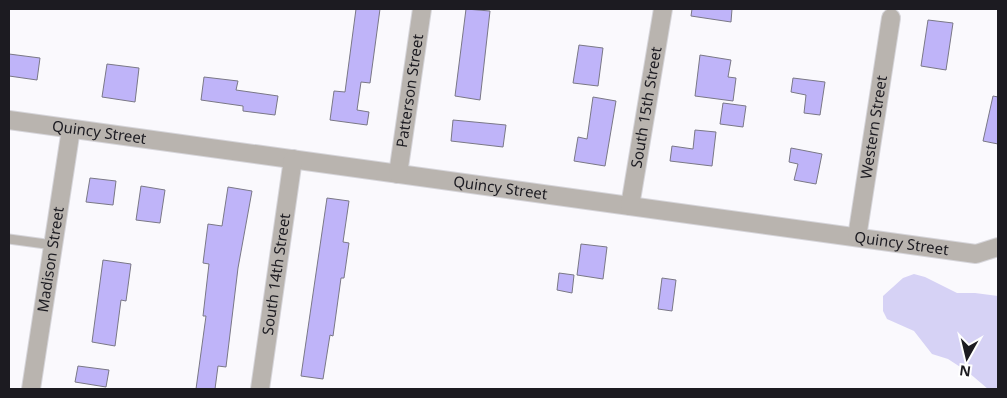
<svg xmlns="http://www.w3.org/2000/svg" width="1007" height="398" viewBox="0 0 1007 398" font-family="'Noto Sans',sans-serif">
  <style>
    .water { fill: #d6d2f5 }
    .building { fill: #bfb4f9; stroke: #7a7886 }
    .lines { fill: none; stroke-linecap: round; stroke-linejoin: round }
    .service-casing { stroke: #d6d5da; stroke-width: 11 }
    .minor-casing { stroke: #d6d5da; stroke-width: 20 }
    .service { stroke: #b9b4af; stroke-width: 9 }
    .minor { stroke: #b9b4af; stroke-width: 18 }
    .labels { text-anchor: middle; stroke-width: 5; stroke-linejoin: round; paint-order: stroke }
    .street-label { font-size: 15px; fill: #1c1b21; stroke: #fff }
  </style>
  <rect width="100%" height="100%" fill="#faf9fd"/>
  <path class="water" d="M914,274L925,277L957,293H975L998,296V389H988L968,372L948,359L932,354L914,331L887,319L883,311V296L903,278Z"/>
  <path class="building" d="M356,9H380L370,83L361,82L357,110L369,112L367,125L330,120L334,91L345,92Z
    M466,9L490,11L480,100L455,96Z
    M692,9H732L731,22L691,16Z
    M928,20L953,23L946,70L921,66Z
    M579,45L603,48L598,86L573,83Z
    M9,54L40,58L37,80L9,76Z
    M700,55L731,60L728,77L736,78L733,101L695,96Z
    M107,64L139,68L135,102L102,97Z
    M204,77L238,81L236,90L278,96L275,115L243,111V106L201,100Z
    M793,78L825,82L820,115L804,113L806,95L791,92Z
    M993,96L998,97V144L983,141Z
    M593,97L616,101L605,166L574,161L578,137L587,139Z
    M723,103L746,106L743,127L720,124Z
    M453,120L506,125L503,147L451,141Z
    M695,130L716,132L712,166L670,161L672,146L693,149Z
    M791,148L822,154L816,184L794,180L798,164L789,162Z
    M90,178L116,181L113,205L86,202Z
    M141,186L165,190L160,223L136,220Z
    M228,187L252,191L238,268L226,367L218,366L215,389H196L206,316H203L209,264L203,263L208,224L222,226Z
    M327,198L349,201L343,242L349,243L344,278H341L333,336L330,335L323,379L301,376Z
    M581,244L607,247L603,279L577,275Z
    M103,260L131,264L126,301L121,300L115,346L92,342Z
    M559,273L574,275L572,293L557,290Z
    M662,278L676,280L672,311L658,309Z
    M78,366L109,370L106,387L75,382Z"/>
  <g class="lines">
    <g class="service-casing">
      <path id="service" d="M9,239L53,245"/>
    </g>
    <g class="minor-casing">
      <g id="minor">
        <path id="s1" d="M9,120L976,254L998,247"/>
        <path id="s2" d="M398,174L422,9"/>
        <path id="s3" d="M630,206L663,9"/>
        <path id="s4" d="M857,237L891,18"/>
        <path id="s5" d="M31,389L71,129"/>
        <path id="s6" d="M260,389L293,159"/>
      </g>
    </g>
    <use href="#service" class="service"/>
    <use href="#minor" class="minor"/>
  </g>
  <g class="labels">
    <g class="street-label">
      <text dy="5" stroke="none"><textPath href="#s2" startOffset="84">Patterson Street</textPath></text>
      <text dy="5" stroke="none"><textPath href="#s3" startOffset="100">South 15th Street</textPath></text>
      <text dy="5" stroke="none"><textPath href="#s4" startOffset="111">Western Street</textPath></text>
      <text dy="5" stroke="none"><textPath href="#s1" startOffset="91">Quincy Street</textPath></text>
      <text dy="5" stroke="none"><textPath href="#s1" startOffset="496">Quincy Street</textPath></text>
      <text dy="5" stroke="none"><textPath href="#s1" startOffset="901">Quincy Street</textPath></text>
      <text dy="5" stroke="none"><textPath href="#s5" startOffset="131">Madison Street</textPath></text>
      <text dy="5" stroke="none"><textPath href="#s6" startOffset="116">South 14th Street</textPath></text>
    </g>
  </g>
  <rect width="1007" height="398" fill="none" stroke="#1c1b21" stroke-width="20"/>
  <g transform="translate(967 358) rotate(188)" stroke="#ffffff" stroke-width="4" paint-order="stroke">
  <path d="M0-4L9 19L0 12L-9 19Z" fill="#1c1b21"/>
  <text y="-8" font-size="14" font-weight="bold" text-anchor="middle" fill="#1c1b21">N</text>
  </g>
</svg>
